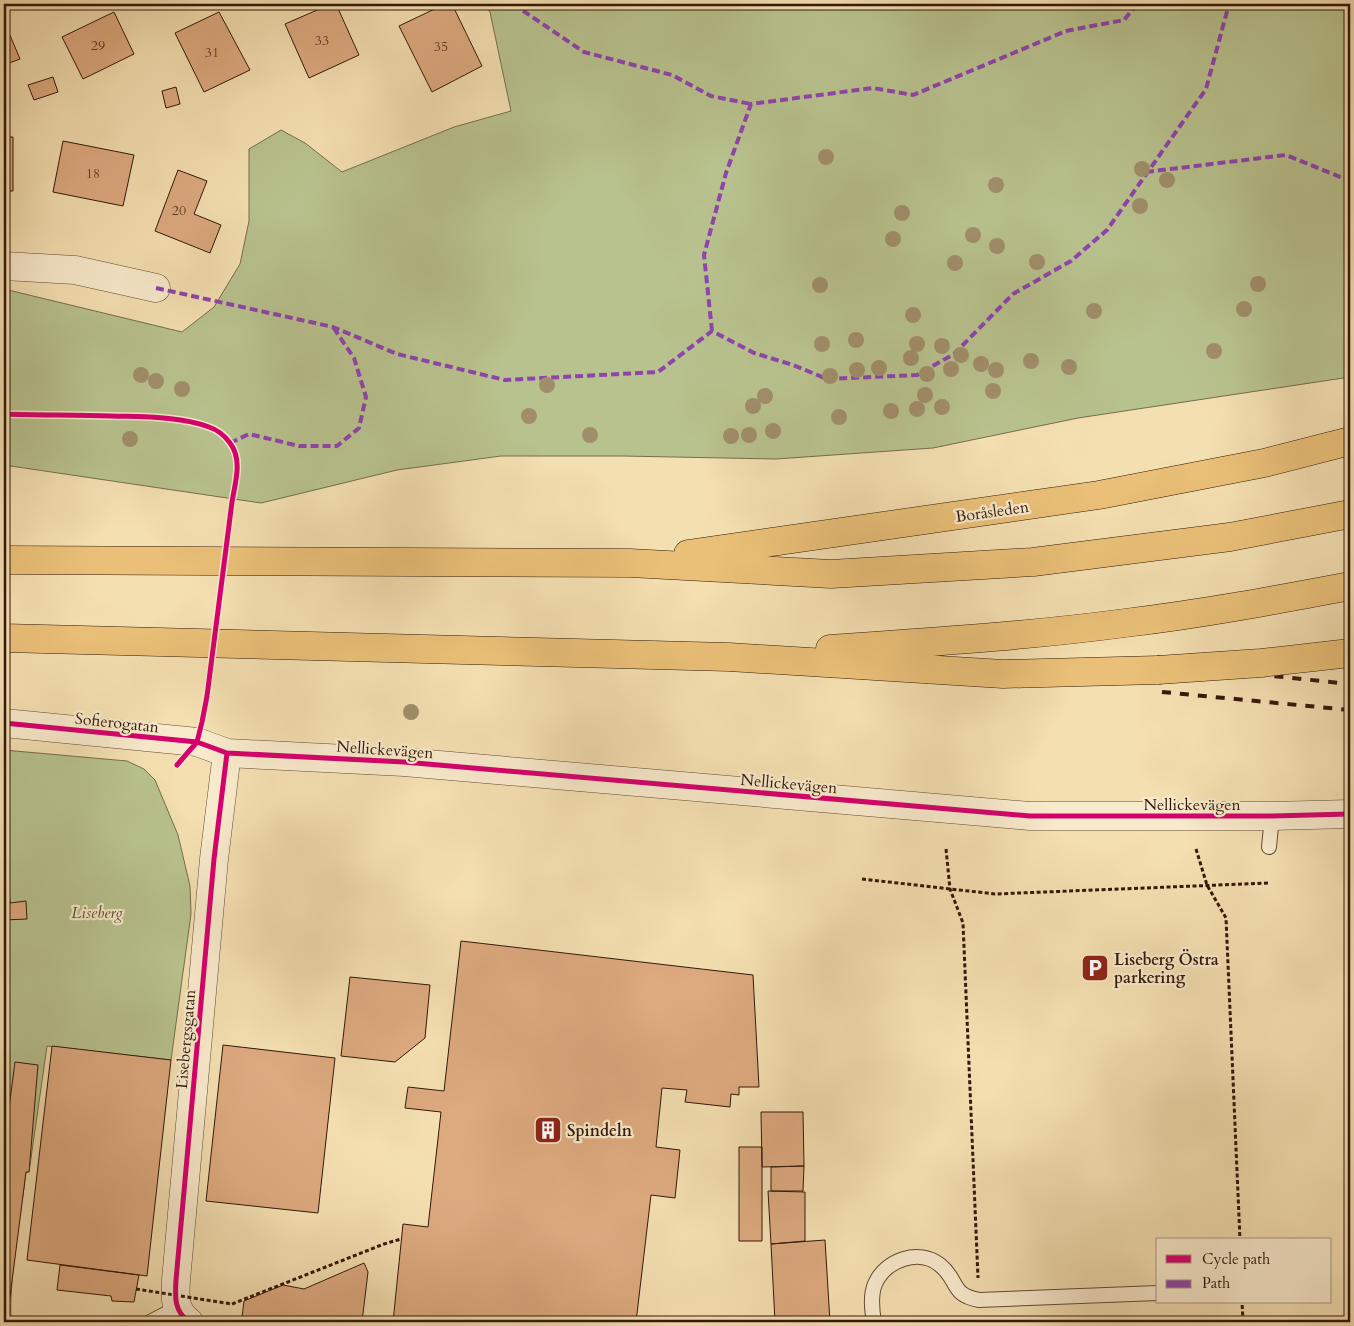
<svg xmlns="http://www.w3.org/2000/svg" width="1354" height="1326" viewBox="0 0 1354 1326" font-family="Cardo,serif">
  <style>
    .green { fill: #b8c28e; stroke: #766d4b }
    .building { fill: #dda97f; stroke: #331808 }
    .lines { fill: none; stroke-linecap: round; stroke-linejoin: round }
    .lane-casing { stroke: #634a32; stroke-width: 16 }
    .street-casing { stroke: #634a32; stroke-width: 29 }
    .highway-casing { stroke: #331808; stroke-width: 29 }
    .path { stroke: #331808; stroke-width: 3; stroke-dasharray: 4 2.5; stroke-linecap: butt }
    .lane { stroke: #f8eacc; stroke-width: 14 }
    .street { stroke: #f8eacc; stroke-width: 28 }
    .highway { stroke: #eac078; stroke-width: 28 }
    .rail { stroke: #331808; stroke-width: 4; stroke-dasharray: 9 9; stroke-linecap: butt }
    .highway-bridge-casing { stroke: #331808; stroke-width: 29; stroke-linecap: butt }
    .path-bridge { stroke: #331808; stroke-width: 3; stroke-dasharray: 4 2.5; stroke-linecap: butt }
    .highway-bridge { stroke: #eac078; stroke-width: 28 }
    .quiet { stroke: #8e44ad; stroke-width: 4; stroke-dasharray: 8 4; stroke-linecap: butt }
    .cycleway-casing { stroke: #f8eacc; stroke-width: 8 }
    .cycleway { stroke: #d6006c; stroke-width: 5 }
    .tree { fill: #a08e6a }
    .labels { text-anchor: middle; stroke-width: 4.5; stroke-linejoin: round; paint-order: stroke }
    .number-label { font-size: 14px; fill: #5e3c26 }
    .street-label { font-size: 16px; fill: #331808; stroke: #f8eacc }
    .park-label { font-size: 16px; font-style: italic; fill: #5b4b30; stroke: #f8eacc }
    .poi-label { font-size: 16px; font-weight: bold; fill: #331808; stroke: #f8eacc; text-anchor: start }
  </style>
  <rect width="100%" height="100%" fill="#f4dfb1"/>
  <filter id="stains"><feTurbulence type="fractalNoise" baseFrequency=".004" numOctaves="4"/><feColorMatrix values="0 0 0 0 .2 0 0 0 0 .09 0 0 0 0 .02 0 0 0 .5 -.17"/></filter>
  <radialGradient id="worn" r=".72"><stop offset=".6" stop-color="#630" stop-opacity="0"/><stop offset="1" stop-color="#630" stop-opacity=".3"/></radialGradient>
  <path class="green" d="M485,4H1350V377L1078,418L933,448L776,459L622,456H501L397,470L261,503L4,465V289L182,332L214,307L240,264L249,221V149L281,130L305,143L342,172L454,127L511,111L490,12Z
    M4,750L127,761L144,769L155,780L178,835L190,886L191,914L171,1060L47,1046L29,1172H26C20,1222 9,1272 11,1322H4Z"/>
  <path class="building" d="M331,4H336L359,55L309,78L285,24Z
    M445,4H452L482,66L432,92L399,26Z
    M114,12L134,54L83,79L62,37Z
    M219,12L250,70L204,92L175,33Z
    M4,21L20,59L4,65Z
    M53,77L58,92L34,100L28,85Z
    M176,87L180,104L166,108L162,91Z
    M4,137H13V191H4Z
    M63,141L134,155L123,206L53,192Z
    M178,170L207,181L194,214L221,225L210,253L155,231Z
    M4,880H8L10,903L26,901L27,919L4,920Z
    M461,941L753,975L759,1087H739V1095L731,1094L730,1107L685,1102L687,1090L662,1088L656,1147L680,1150L675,1198L651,1195L636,1322H393L403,1224L428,1227L441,1112L405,1108L408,1087L444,1091Z
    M350,977L430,985L425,1038L395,1062L341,1056Z
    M223,1045L335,1058L318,1213L206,1201Z
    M52,1046L171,1060L147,1276L27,1260Z
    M15,1062L38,1065L29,1172H26L10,1297L4,1296V1105L9,1108Z
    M761,1112H803L804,1166L762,1167Z
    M739,1147H762V1241H739Z
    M804,1166L803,1191H771V1167Z
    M768,1191L805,1192V1241L771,1244Z
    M825,1240L830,1322H775L771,1244Z
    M364,1263L368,1272L362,1322H284L242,1317L244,1301L283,1285L304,1289Z
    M60,1265L139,1275L134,1302L112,1301L111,1296L57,1290Z"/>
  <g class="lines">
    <g class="lane-casing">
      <path id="lane" d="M1269,847L1272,816
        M150,1322L177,1308
        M874,1322C872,1310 870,1296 875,1284C885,1260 919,1248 940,1265C959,1280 950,1295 979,1300L1158,1293"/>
    </g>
    <g class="street-casing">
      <path id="street" d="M4,266L75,270L156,288
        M4,723L197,742L227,753L404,762L1030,816H1272L1350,814
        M189,1322C174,1311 175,1297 176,1280L214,859L227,753"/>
    </g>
    <g class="highway-casing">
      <path id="highway" d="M688,554L1099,495L1264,463L1350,441
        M4,560L630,563L831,574L1033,562L1230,537L1350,514
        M4,638L729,657L1003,674L1158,670
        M830,649C929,642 1028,636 1125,623C1201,614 1276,600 1350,586"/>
    </g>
    <path class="path" d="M946,849L950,889L963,923L978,1278
      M1196,849L1207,885L1226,918L1240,1240
      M862,879L995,894L1269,883
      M232,1304L384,1244L401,1239
      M1203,1322L1243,1321L1242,1302"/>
    <use href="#lane" class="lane"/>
    <use href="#street" class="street"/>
    <use href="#highway" class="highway"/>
    <path class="rail" d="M1167,665L1350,684
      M1162,692L1350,710"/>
    <g class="highway-bridge-casing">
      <path id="highway-bridge" d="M1158,670L1261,663L1350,653"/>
    </g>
    <path class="path-bridge" d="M136,1289L232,1304"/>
    <use href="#highway-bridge" class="highway-bridge"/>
    <path class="quiet" d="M513,4L584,52L672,75L711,96L751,104
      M1146,172L1286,155L1345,179L1350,175
      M156,288L333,327L397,354L505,380L658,372L712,331L754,353L793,365L827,379L917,375L954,354L1013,294L1071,261L1107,230L1206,89L1229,4
      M712,331L704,255L726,173L751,104L873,88L913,95L1066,31L1124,20L1137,4
      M230,443L249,434L299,446H337L359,428L366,397L354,358L333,327"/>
    <g class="cycleway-casing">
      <path id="cycleway" d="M4,414C39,415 75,415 111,416C141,417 181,416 209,427C218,430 225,436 230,443C243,460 235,483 232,502L207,696L202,722L197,742L177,765
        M4,723L197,742L227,753L404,762L1030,816H1272L1350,814
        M189,1322C174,1311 175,1297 176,1280L214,859L227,753"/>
    </g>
    <use href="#cycleway" class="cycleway"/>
  </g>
  <g class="tree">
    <circle cx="826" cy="157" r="8"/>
    <circle cx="1142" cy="169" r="8"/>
    <circle cx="1167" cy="180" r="8"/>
    <circle cx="996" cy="185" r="8"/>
    <circle cx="1140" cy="206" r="8"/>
    <circle cx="902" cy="213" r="8"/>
    <circle cx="973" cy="235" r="8"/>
    <circle cx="893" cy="239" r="8"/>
    <circle cx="997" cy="246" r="8"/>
    <circle cx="1037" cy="262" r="8"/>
    <circle cx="955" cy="263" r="8"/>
    <circle cx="1258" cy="284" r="8"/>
    <circle cx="820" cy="285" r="8"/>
    <circle cx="1244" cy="309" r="8"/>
    <circle cx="1094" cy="311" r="8"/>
    <circle cx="913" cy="315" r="8"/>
    <circle cx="856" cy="340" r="8"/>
    <circle cx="822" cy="344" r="8"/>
    <circle cx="917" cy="344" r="8"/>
    <circle cx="942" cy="346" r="8"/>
    <circle cx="1214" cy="351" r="8"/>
    <circle cx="961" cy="355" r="8"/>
    <circle cx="911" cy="358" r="8"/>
    <circle cx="1031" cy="361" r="8"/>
    <circle cx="981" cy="364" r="8"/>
    <circle cx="1069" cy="367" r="8"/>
    <circle cx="879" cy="368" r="8"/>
    <circle cx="951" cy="369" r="8"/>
    <circle cx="857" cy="370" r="8"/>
    <circle cx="996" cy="370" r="8"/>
    <circle cx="927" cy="374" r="8"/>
    <circle cx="141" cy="375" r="8"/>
    <circle cx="830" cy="376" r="8"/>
    <circle cx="156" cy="381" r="8"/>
    <circle cx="547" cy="385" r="8"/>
    <circle cx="182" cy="389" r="8"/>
    <circle cx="993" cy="391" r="8"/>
    <circle cx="925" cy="395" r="8"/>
    <circle cx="765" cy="396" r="8"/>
    <circle cx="753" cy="406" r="8"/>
    <circle cx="942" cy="407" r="8"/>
    <circle cx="917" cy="409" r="8"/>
    <circle cx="891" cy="411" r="8"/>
    <circle cx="529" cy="416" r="8"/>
    <circle cx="839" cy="417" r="8"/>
    <circle cx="773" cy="431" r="8"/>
    <circle cx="590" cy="435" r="8"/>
    <circle cx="749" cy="435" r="8"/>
    <circle cx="731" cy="436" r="8"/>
    <circle cx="130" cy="439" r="8"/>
    <circle cx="411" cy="712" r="8"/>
  </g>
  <defs>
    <g id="parking-square" transform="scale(1.4375)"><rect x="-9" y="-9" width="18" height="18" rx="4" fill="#8f2418" stroke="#f8eacc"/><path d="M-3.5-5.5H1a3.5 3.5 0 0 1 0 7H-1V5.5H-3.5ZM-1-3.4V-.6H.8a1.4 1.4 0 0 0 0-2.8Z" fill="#fff"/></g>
    <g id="building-square" transform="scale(1.4375)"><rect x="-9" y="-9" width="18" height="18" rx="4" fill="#8f2418" stroke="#f8eacc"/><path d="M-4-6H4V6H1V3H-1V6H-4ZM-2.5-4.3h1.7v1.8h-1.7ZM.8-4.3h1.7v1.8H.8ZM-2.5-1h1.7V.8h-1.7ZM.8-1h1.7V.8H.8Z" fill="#fff"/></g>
  </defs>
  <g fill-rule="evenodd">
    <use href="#parking-square" x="1095" y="968"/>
    <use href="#building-square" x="548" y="1130"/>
  </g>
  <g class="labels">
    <g class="number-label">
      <text x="322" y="45">33</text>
      <text x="98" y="50">29</text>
      <text x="441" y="51">35</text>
      <text x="212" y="57">31</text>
      <text x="93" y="178">18</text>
      <text x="179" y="215">20</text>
    </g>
    <g class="street-label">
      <text transform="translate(992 511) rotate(-8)" y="6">Boråsleden</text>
      <text transform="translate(117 722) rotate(6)" y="6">Sofierogatan</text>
      <text transform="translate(385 749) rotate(4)" y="6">Nellickevägen</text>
      <text transform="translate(789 783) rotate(5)" y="6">Nellickevägen</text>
      <text x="1192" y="810">Nellickevägen</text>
      <text transform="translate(185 1039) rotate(-85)" y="6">Lisebergsgatan</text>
    </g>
    <g class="park-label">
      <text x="97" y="918">Liseberg</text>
    </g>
    <g class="poi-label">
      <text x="1114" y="965">Liseberg Östra<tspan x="1114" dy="18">parkering</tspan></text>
      <text x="567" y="1136">Spindeln</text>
    </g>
  </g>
  <rect width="1354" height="1326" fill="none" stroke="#f4dfb1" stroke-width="20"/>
  <rect x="5" y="5" width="1344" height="1316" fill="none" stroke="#331808" stroke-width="2.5"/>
  <rect x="10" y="10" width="1334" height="1306" fill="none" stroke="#331808"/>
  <rect x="1156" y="1238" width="175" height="65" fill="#f8eacc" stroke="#a9967e"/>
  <rect x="1166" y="1255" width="25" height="8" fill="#d6006c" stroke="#a9967e"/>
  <text x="1202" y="1264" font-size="15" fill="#331808">Cycle path</text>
  <rect x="1166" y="1280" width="25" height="8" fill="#8e44ad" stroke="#a9967e"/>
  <text x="1202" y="1288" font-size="15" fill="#331808">Path</text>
  <rect width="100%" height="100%" filter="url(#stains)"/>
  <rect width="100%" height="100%" fill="url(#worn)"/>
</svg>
